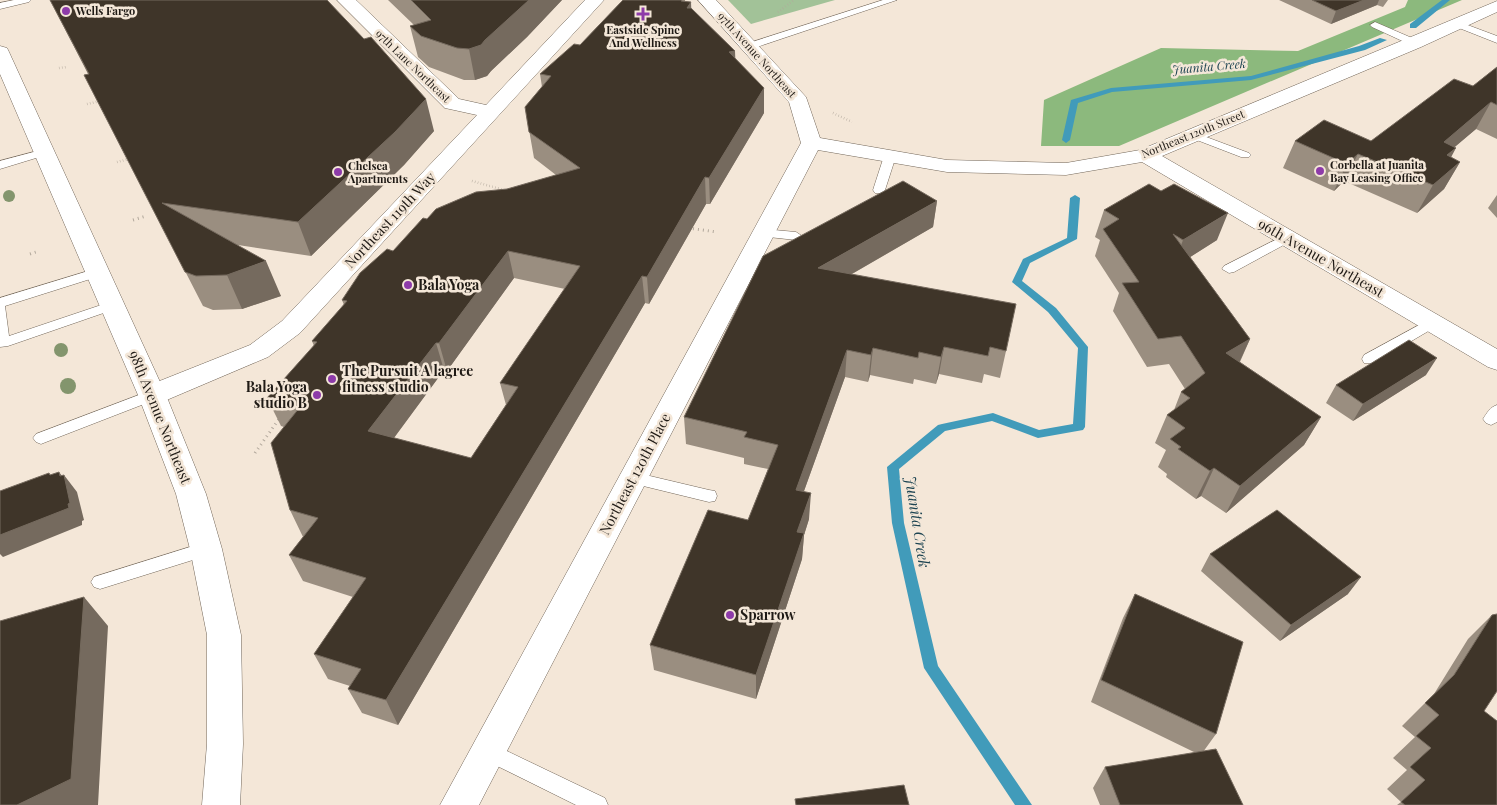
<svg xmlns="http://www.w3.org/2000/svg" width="1497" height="805" viewBox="0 0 1497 805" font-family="'Playfair Display',serif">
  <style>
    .green { fill: #a2c298 }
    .forest { fill: #8cb97d }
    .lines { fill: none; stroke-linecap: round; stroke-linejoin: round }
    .stream { fill: #419bba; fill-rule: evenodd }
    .service-casing { stroke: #73675a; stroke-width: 1 }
    .minor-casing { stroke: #73675a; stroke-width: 1 }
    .secondary-casing { stroke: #73675a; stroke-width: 1 }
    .path-far1 { stroke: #b2a89c; stroke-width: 2.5; stroke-dasharray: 0.5 2.5; stroke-linecap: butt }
    .path { stroke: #b2a89c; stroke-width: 3; stroke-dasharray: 1 4; stroke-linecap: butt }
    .service { fill: #fff; fill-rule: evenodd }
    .minor { fill: #fff; fill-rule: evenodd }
    .secondary { fill: #fff; fill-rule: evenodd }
    .tree { fill: #83956d }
    .wall { fill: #9a8e80; fill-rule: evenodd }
    .shaded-wall { fill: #756a5e }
    .building { fill: #3f3529; stroke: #756a5e; fill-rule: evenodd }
    .poi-dot { fill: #8d3ba9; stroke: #f4e7d8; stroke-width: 2 }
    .labels { text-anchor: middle; stroke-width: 5; stroke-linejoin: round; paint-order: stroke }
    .far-poi-label { font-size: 11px; font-weight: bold; fill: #1f1a15; stroke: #f4e7d8; text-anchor: start }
    .far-street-label { font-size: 11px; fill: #1f1a15; stroke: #f4e7d8 }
    .far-water-label { font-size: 12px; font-style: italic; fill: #1d4452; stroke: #f4e7d8 }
    .street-label { font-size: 14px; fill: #1f1a15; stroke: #f4e7d8 }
    .poi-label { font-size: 14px; font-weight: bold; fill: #1f1a15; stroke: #f4e7d8; text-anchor: start }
    .water-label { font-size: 15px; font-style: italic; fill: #1d4452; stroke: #f4e7d8 }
  </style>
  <rect width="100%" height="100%" fill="#f4e7d8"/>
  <path class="green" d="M728,0H835L751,24Z"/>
  <path class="forest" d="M1408,0H1462L1119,146H1041L1044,100L1161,48L1298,51L1405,7Z"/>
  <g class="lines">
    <path class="stream" d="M1442,0H1450L1416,28H1410V24Z
      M1380,38L1387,40L1365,50L1251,80L1112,92L1078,103L1070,140L1066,143L1062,140L1071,100L1111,88L1251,76L1359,46Z
      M1075,195L1080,198L1077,239L1030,263L1022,281L1056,308L1088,347L1085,427L1083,430L1038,438L992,421L945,431L899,469L904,523L938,666L1032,805H1015L924,668L892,523L887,467L938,425L942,424L993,413L1039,430L1073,424L1078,348L1048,312L1012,282L1023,259L1067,238L1070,198Z"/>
    <g class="service-casing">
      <path id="service" d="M14,0H31L29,2L0,9V3Z
        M883,0H897L754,48H746L745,46L746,44Z
        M1457,21L1497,36V43L1454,26V22Z
        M1375,22L1419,41L1420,43L1419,45H1411L1372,27L1370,25Z
        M1193,132L1249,153L1251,155L1249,157H1241L1189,137L1187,135L1189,133Z
        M45,149L51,152L49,154L0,169V161Z
        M890,153L896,156L885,190L883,193H875L873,190L884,156Z
        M763,229L796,232L802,236L796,240L759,236L757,233Z
        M1287,234L1291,235L1293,238L1291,241L1234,272L1229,273L1222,269L1224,266Z
        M98,268L103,269L105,272L103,275L5,306L9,336L113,301L118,302L120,305L118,308L8,346L0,347V298Z
        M1432,318L1437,320L1439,323L1437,326L1374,363H1364L1362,359L1364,355Z
        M152,390L157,391L159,395L157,399L46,442L41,444L36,442L33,438L36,434Z
        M1497,405V422L1491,425L1486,423L1483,419C1487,413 1490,407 1497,405Z
        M633,472L709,490L715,491L717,496L715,501L709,502L627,482L625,478L627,474Z
        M206,542L212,544L215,549L212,554L100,589L94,587L91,582L94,577Z
        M488,742L605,798L608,805H576L481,758L478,751L481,744Z"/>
    </g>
    <g class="minor-casing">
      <path id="minor" d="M337,0H356L459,99L486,105L585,0H604L300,333L268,357L162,402L152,405L142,402L138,395L142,388L250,345L282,321L477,115L445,108Z
        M698,0H716L806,97L820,138L947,160L1066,163L1140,150L1497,1V12L1421,47L1162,156L1497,349V370L1488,367L1142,162L1066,175L947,172L818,150L479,805H440L801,143L789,102Z"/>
    </g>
    <g class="secondary-casing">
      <path id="secondary" d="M0,46L7,48L9,52L166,395L206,494L222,549L241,635L243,744L240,805H202L207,744V635L190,549L176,494L138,395L0,74Z"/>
    </g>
    <path class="path-far1" d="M778,12L794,0
      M59,68L67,67
      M87,104L101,101
      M833,113L852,122
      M117,162L129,159
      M472,181L504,190"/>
    <path class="path" d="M133,220L146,216
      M688,228L717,232
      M30,254L36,252
      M255,453L279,419"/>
    <use href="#service" class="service"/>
    <use href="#minor" class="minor"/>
    <use href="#secondary" class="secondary"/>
  </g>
  <g class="tree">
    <circle cx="9" cy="196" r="6"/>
    <circle cx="61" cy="350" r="7"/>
    <circle cx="68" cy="386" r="8"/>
  </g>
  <path class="wall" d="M50,0H327L434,131L404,165L311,256L238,245L281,296L242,309L213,310L203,306L84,75L88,74Z
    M388,0H562L527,37L491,71L487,76L475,80H464L429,67L418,57L410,26L414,25Z
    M623,0H685V2H691V8L735,51V59L764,88V113L710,204H706L649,304L645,303L398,725L362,713L348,689L350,686L328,679L314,654L353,597L303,581L289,555L303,537L290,510L284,427L281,426L267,398L314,346L312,341L344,305L342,300L427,219L507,189L556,175L534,158L525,107L542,87L540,74L580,45ZM514,278L565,289L500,383L506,405L471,458L394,438L444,370L447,371Z
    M1279,0H1388L1383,7L1377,5L1331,24Z
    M1497,67V139L1476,129L1454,147L1451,157L1460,162L1444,189L1417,213L1344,181L1334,191L1283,168L1295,141H1371L1473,86Z
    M1497,195V218L1488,208Z
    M937,201L933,227L852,274L1006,351L1000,378L984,374L982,383L939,374L936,384L914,379L913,384L870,375L868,382L845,377L804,491L809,519L804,535L802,559L756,699L654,670L650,645L748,520L768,469L744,464V458L686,444L684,417Z
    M1104,210L1217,240L1190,257L1250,339L1240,362L1321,417L1304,445L1226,513L1201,496L1196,499L1166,477L1167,474L1158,467L1166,450L1155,443L1167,415L1174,410L1181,392L1185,389L1169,364L1147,367L1113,311L1119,293L1095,256L1100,240L1095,237Z
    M1426,375L1353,421L1326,403L1336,385Z
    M1210,554L1348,594L1280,641L1201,571Z
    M1135,594L1216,734L1203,752L1243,805H1100L1093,788L1105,767L1196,753L1091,702L1123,618Z
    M1492,615L1484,711L1497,805H1397L1401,802L1387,789L1407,770L1393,758L1415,737L1402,726L1434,694L1468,639Z"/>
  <path class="shaded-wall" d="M529,0H562L527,37L491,71L487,76L475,80L469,49Z
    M1364,0H1379L1377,5L1331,24L1336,11Z
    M691,2L692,27L687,8Z
    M735,51L736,76L729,52Z
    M764,88V113L710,204L709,178Z
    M426,99L434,131L404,165L311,256L298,222Z
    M1491,102L1476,129L1429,169L1444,142Z
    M1456,148L1441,176L1447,155Z
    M1358,154L1344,181L1334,191L1347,164Z
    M1460,162L1444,189L1417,213L1433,185Z
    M705,177L706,204L649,304L647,277Z
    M937,201L933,227L817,294L818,268Z
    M1228,213L1217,240L1173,268L1183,240Z
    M508,251L514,278L447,371L439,343Z
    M266,261L281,296L242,309L227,275Z
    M642,276L645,303L398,725L386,700Z
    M1250,339L1237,367L1226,353Z
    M436,343L444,370L379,458L368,431Z
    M944,347L939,374L936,384L941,357Z
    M873,348L870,375L868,382L871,355Z
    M847,350L845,377L795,516L796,490Z
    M1437,358L1426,375L1353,421L1363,404Z
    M1321,417L1304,445L1226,513L1240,486Z
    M1214,468L1201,496L1196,499L1210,471Z
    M59,472L65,480L64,475L77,492L84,520L82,521V525L3,557L0,554V535L60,476Z
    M811,493L809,519L804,535L802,559L756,699V675L797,532Z
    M1361,577L1348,594L1280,641L1291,625Z
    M84,597L108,626L98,805H17Z"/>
  <path class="building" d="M50,0H327L364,39L371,37L426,99L395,132L298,222L162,203L266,261L227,275L196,276L185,272L84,75L89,74Z
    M411,0H529L485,40L481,45L469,49L457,48L421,36L410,26L431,20Z
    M623,0H682L681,1L691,2L687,8H691L735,51L729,52L764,88L709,178L705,177L647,277L642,276L386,700L348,689L361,669L314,654L366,578L289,555L318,518L290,510L271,443L300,407L267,398L317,342L312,341L347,301L342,300L360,273L387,249L393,251L423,218L427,219L436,209L476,192L507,189L580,168L529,132L525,107L551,76L540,74L574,44L580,45ZM508,251L580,266L500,383L518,387L471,458L368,431L436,343H439Z
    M1312,0H1364L1336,11Z
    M1497,67V105L1491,102L1444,142L1456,148L1447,155L1460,162L1433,185L1358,154L1347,164L1295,141L1324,120L1371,141L1454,79L1473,86Z
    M903,181L937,201L818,268L1016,304L1006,351L990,347L988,356L944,347L941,357L919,352L918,358L873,348L871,355L847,350L796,490L811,493L797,532L804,533L756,675L650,645L708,510L748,520L778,445L744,437L747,432L684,417L763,256Z
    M1149,184L1161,191L1174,184L1228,213L1183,240L1173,234L1250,339L1226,353L1321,417L1240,486L1214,468L1210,471L1178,449L1181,447L1170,439L1185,428L1167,415L1190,398L1181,392L1205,373L1181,336L1158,339L1122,283L1139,282L1103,229L1119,219L1104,210Z
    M1409,340L1437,358L1363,404L1336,385Z
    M59,472L60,476L64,475L70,503L68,504L69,508L0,535V491L49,473L50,475Z
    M1277,510L1361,577L1291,625L1210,554Z
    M1135,594L1243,642L1216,734L1101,680Z
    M84,597L71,779L17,805H0V621Z
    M1497,614V691L1484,711L1497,721V805H1405L1401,802L1425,780L1410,767L1431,748L1416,736L1439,715L1425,703L1454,675L1492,615Z
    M1216,749L1243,805H1120L1105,767Z
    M904,785L909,805H796L795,799Z"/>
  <g class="poi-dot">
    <circle cx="66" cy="11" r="5"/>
    <path d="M640.5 6.5h5v5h5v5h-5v5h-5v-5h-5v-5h5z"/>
    <circle cx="1320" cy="171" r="5"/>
    <circle cx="338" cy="172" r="5"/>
    <circle cx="408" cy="285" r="5"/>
    <circle cx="332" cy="379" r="5"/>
    <circle cx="317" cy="395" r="5"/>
    <circle cx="730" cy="615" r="5"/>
  </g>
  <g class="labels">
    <g class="far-poi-label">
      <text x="76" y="15">Wells Fargo</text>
      <text x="643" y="34" text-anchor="middle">Eastside Spine<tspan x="643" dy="13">And Wellness</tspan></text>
      <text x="1330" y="169">Corbella at Juanita<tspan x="1330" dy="13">Bay Leasing Office</tspan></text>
      <text x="348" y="170">Chelsea<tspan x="348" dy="13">Apartments</tspan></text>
    </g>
    <g class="far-street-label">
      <text transform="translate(757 55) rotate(48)" y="4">97th Avenue Northeast</text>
      <text transform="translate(413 66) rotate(44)" y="4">97th Lane Northeast</text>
      <text transform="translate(1193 134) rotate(-22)" y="4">Northeast 120th Street</text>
    </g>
    <g class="far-water-label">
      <text transform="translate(1209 67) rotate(-5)" y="4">Juanita Creek</text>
    </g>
    <g class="street-label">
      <text transform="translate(390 220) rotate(-47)" y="5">Northeast 119th Way</text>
      <text transform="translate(1321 258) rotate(30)" y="5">96th Avenue Northeast</text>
      <text transform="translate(160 417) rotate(68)" y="5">98th Avenue Northeast</text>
      <text transform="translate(635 474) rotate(-62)" y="5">Northeast 120th Place</text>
    </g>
    <g class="poi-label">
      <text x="418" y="290">Bala Yoga</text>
      <text x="342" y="376">The Pursuit A lagree<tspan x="342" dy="16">fitness studio</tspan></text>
      <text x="307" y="392" text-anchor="end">Bala Yoga<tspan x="307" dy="16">studio B</tspan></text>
      <text x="740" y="620">Sparrow</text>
    </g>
    <g class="water-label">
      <text transform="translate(917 522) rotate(81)" y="5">Juanita Creek</text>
    </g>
  </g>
</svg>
